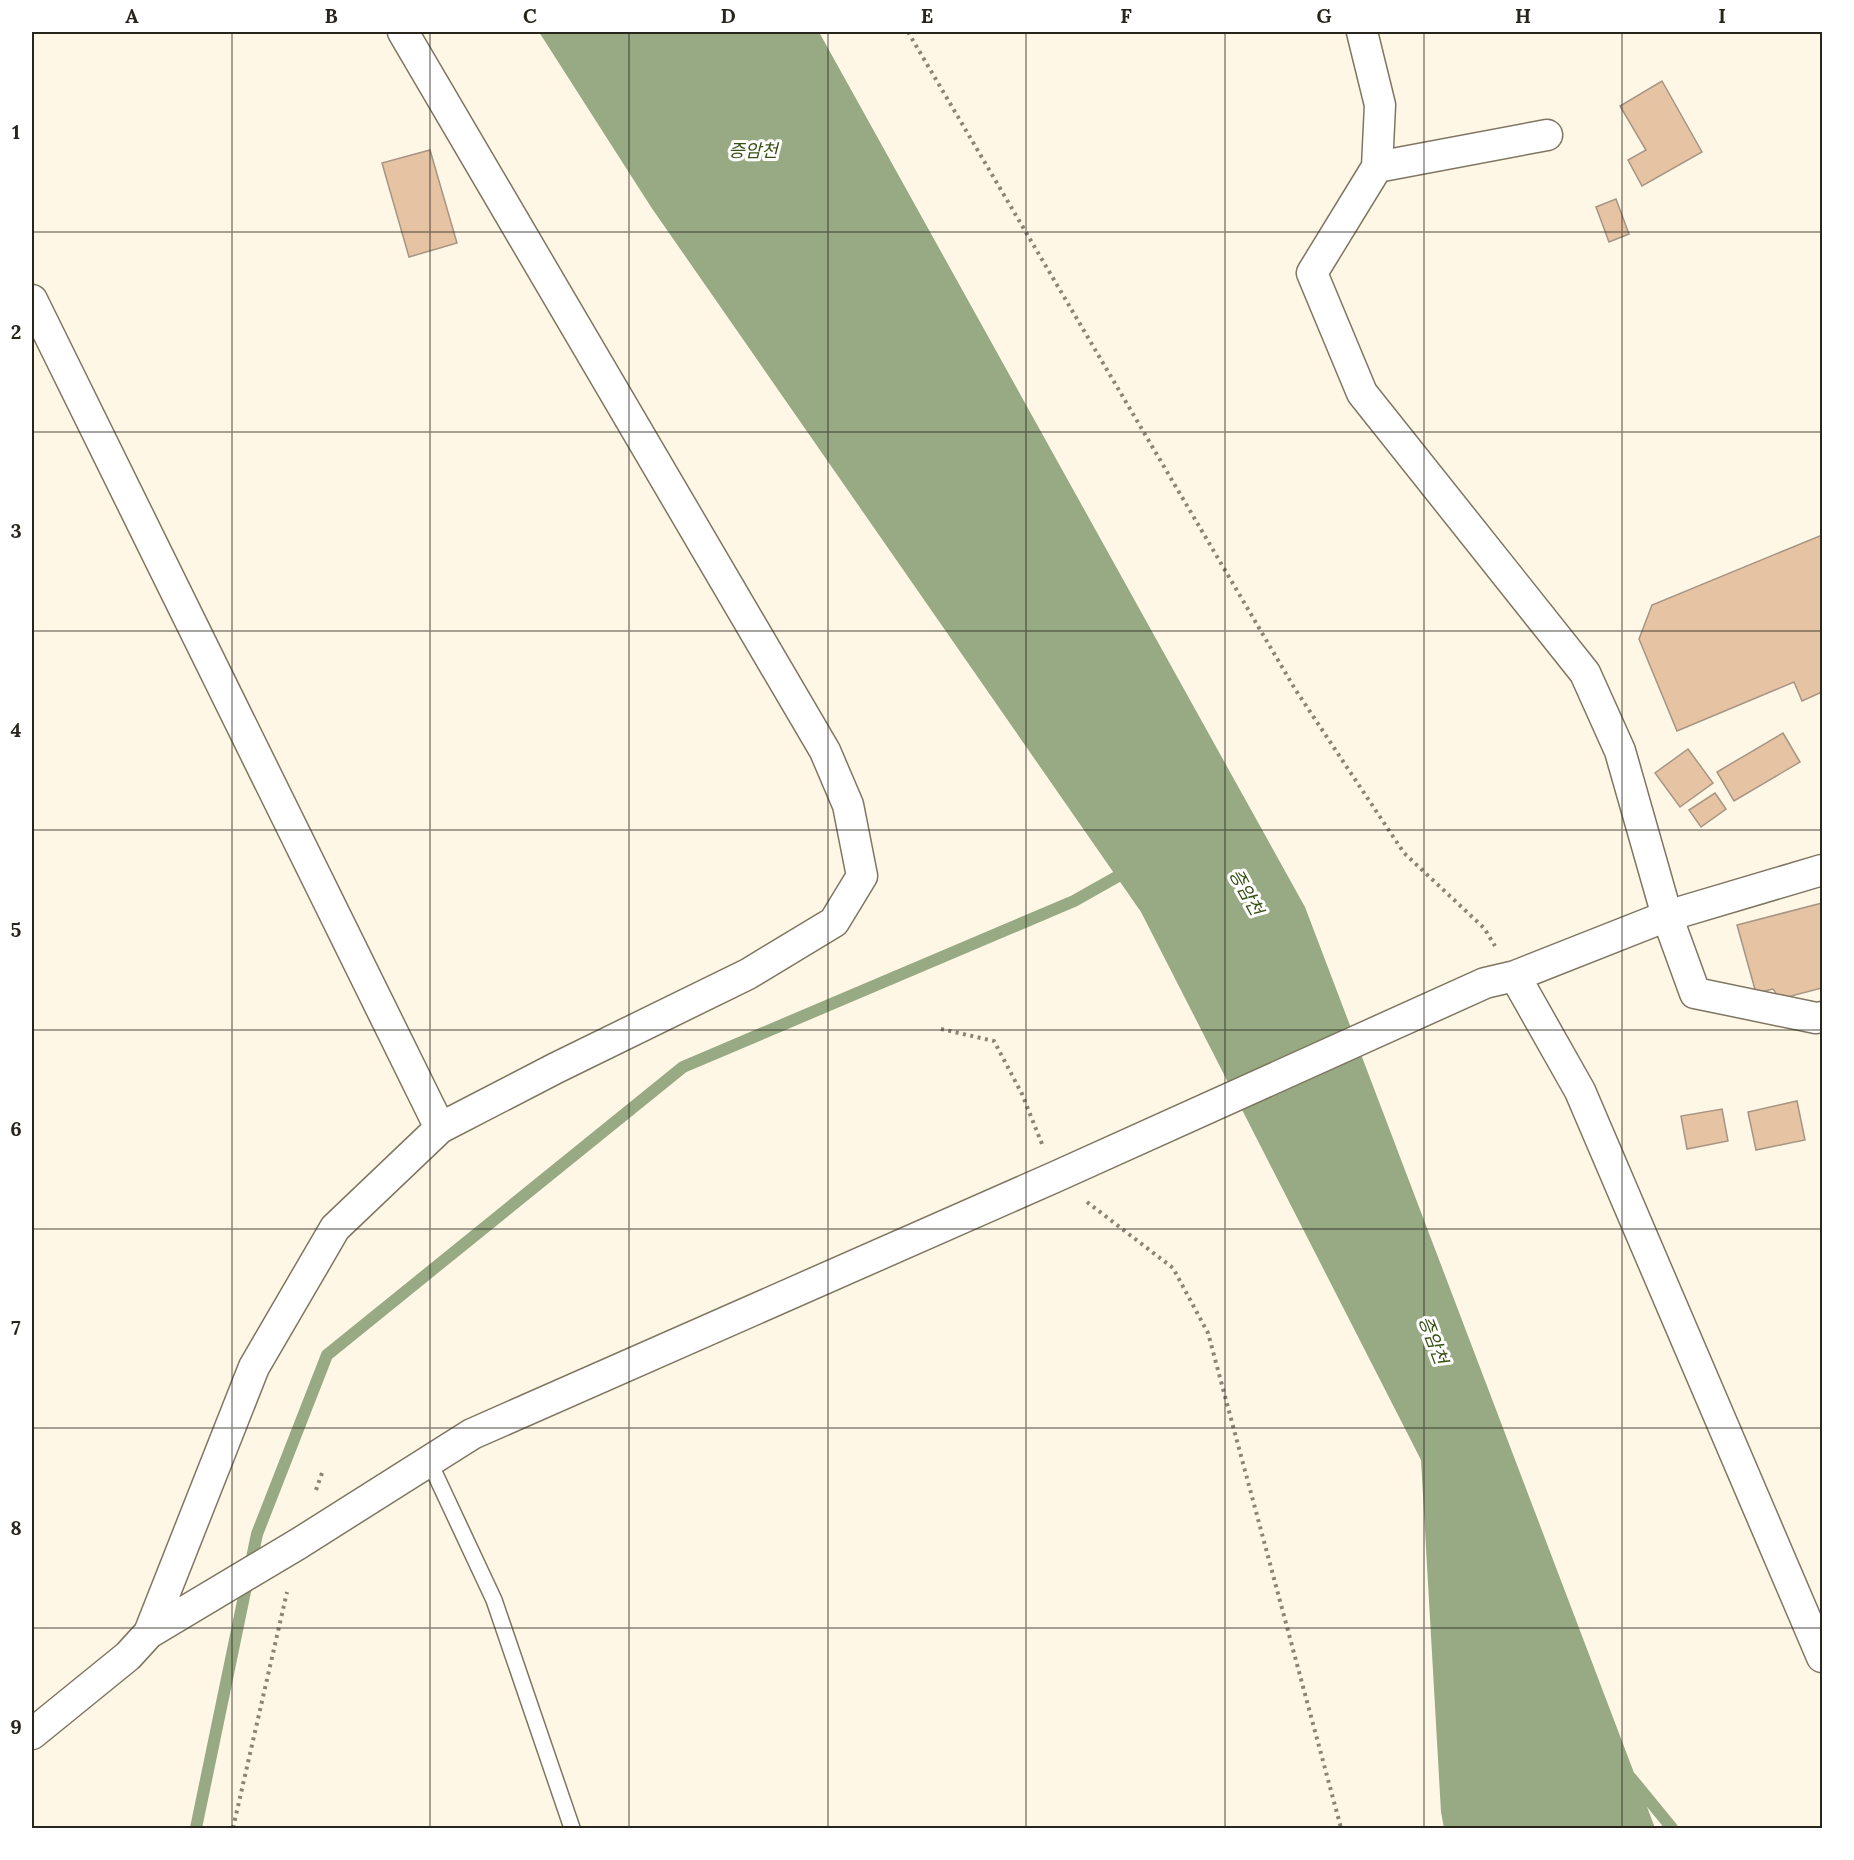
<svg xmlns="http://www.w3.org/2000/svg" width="1854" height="1860" viewBox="0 0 1854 1860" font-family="Lora,'Noto Sans KR',serif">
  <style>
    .water { fill: #97aa83 }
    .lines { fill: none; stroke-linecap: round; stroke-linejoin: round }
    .stream { stroke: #97aa83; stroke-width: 12 }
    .building { fill: #e6c3a2; stroke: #a69585; stroke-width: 1.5 }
    .service-casing { stroke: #7f7662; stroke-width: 18 }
    .minor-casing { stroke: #7f7662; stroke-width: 33 }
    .path { stroke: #8a8578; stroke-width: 4; stroke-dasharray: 3 4.5; stroke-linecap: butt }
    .service { stroke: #fff; stroke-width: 15 }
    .minor { stroke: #fff; stroke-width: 30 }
    .grid { fill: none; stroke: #28251d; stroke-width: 1.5; stroke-opacity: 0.55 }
    .labels { text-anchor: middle; stroke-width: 6; stroke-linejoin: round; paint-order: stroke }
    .water-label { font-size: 18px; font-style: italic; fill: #375014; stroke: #fff }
    .neatline { fill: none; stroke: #28251d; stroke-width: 2 }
    .grid-label { font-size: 20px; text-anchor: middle; font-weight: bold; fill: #28251d }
  </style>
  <rect width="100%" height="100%" fill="#fff7e5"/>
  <path class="water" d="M539,32H819L1305,907L1655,1828H1444L1441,1812L1421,1460L1141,912L651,207Z"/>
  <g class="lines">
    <path class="stream" d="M1631,1778L1672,1828
      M196,1828L257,1534L327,1355L683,1067L1074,901L1129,870"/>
  </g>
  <path class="building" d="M1662,81L1702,152L1642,186L1628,160L1646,150L1620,106Z
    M430,150L457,243L409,257L382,163Z
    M1616,199L1629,234L1609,242L1596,207Z
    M1822,535V692L1802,701L1794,682L1677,731L1639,639L1652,605Z
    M1783,733L1800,762L1734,801L1717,772Z
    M1688,749L1713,783L1680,807L1655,773Z
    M1715,793L1726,809L1701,827L1689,810Z
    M1822,903V988L1780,999L1773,989L1756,993L1737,925Z
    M1797,1101L1805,1140L1756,1150L1748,1112Z
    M1722,1109L1728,1141L1687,1149L1681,1116Z"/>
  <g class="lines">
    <g class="service-casing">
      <path id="service" d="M429,1461L494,1600L572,1828"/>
    </g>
    <g class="minor-casing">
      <path id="minor" d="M1362,32L1380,105L1377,167L1312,273L1362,393L1585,673L1620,751L1667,916L1695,993L1816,1018L1822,1017
        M1377,167L1547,135
        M32,300L440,1128
        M1515,976L1580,1091L1822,1657
        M149,1633L254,1367L335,1228L440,1128L556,1068L748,974L834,922L862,876L848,805L825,751L403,32
        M32,1734L128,1656L149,1633L298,1544L472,1434L1055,1177L1485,983L1515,976L1667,916L1822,870"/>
    </g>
    <path class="path" d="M908,32L1295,689L1404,853L1484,928L1495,946
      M941,1029L994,1041L1022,1094L1042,1144
      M1087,1202L1173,1268L1208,1333L1341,1828
      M316,1490L322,1473
      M233,1828L287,1592"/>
    <use href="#service" class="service"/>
    <use href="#minor" class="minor"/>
  </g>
  <path class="grid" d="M232,32V1828M430,32V1828M629,32V1828M828,32V1828M1026,32V1828M1225,32V1828M1424,32V1828M1622,32V1828M32,232H1822M32,432H1822M32,631H1822M32,830H1822M32,1030H1822M32,1229H1822M32,1428H1822M32,1628H1822"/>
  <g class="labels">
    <g class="water-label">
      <text x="753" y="157">증암천</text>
      <text transform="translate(1246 892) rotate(61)" y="6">증암천</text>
      <text transform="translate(1433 1340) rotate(69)" y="6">증암천</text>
    </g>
  </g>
  <rect width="1854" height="1860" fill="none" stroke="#ffffff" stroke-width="66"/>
  <rect x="33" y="33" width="1788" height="1794" class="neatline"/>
  <g class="grid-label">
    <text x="132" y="23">A</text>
    <text x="331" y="23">B</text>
    <text x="530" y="23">C</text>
    <text x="728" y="23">D</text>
    <text x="927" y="23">E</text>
    <text x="1126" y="23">F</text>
    <text x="1324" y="23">G</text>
    <text x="1523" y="23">H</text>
    <text x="1722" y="23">I</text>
    <text x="16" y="139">1</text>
    <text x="16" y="339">2</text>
    <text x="16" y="538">3</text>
    <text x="16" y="737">4</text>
    <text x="16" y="937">5</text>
    <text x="16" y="1136">6</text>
    <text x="16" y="1335">7</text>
    <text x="16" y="1535">8</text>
    <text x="16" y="1734">9</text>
  </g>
</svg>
